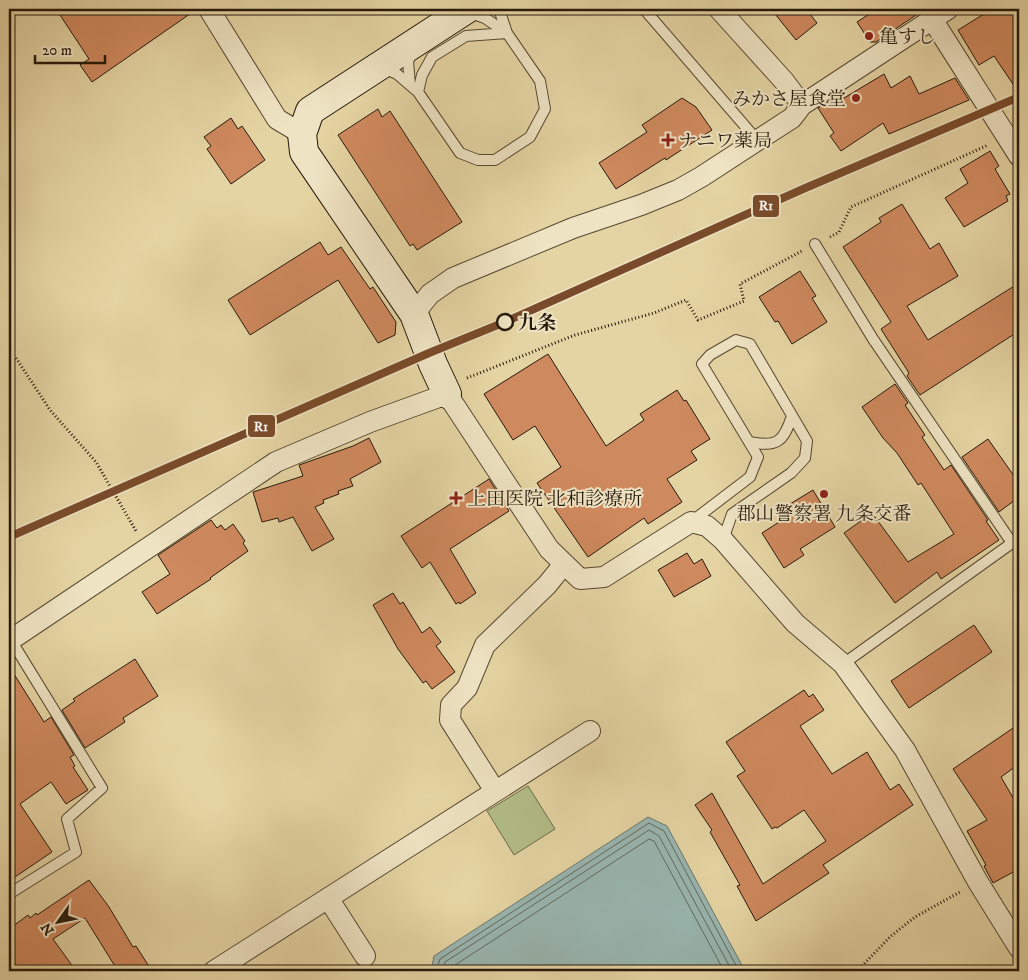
<svg xmlns="http://www.w3.org/2000/svg" width="1028" height="980" viewBox="0 0 1028 980" font-family="'IM FELL DW Pica','Noto Serif JP',serif">
  <style>
    .green { fill: #b2bd87; stroke: #6c6b49 }
    .water { fill: #99b6b0; stroke: #6b776e }
    .lines { fill: none; stroke-linecap: round; stroke-linejoin: round }
    .shore { stroke: #60685e; stroke-width: 1 }
    .building { fill: #cf895e; stroke: #26190b }
    .lane-casing { stroke: #564831; stroke-width: 12 }
    .street-casing { stroke: #564831; stroke-width: 22 }
    .secondary-casing { stroke: #26190b; stroke-width: 30 }
    .path { stroke: #26190b; stroke-width: 3; stroke-dasharray: 1 2.5; stroke-linecap: butt }
    .lane { stroke: #eee3c3; stroke-width: 10 }
    .street { stroke: #eee3c3; stroke-width: 20 }
    .secondary { stroke: #eee3c3; stroke-width: 28 }
    .rail-1-casing { stroke: #eee3c3; stroke-width: 11 }
    .rail-1 { stroke: #7a4b2a; stroke-width: 8 }
    .poi-dot { fill: #8f2418; stroke: #eee3c3; stroke-width: 2 }
    .stop-dot { fill: #eee3c3; stroke: #26190b; stroke-width: 2.5 }
    .labels { text-anchor: middle; stroke-width: 4; stroke-linejoin: round; paint-order: stroke }
    .poi-label { font-size: 19px; fill: #26190b; stroke: #eee3c3; text-anchor: start }
    .stop-label { font-size: 19px; font-weight: bold; fill: #26190b; stroke: #eee3c3; text-anchor: start }
    .line-badge { stroke: #eee3c3; stroke-width: 2 }
    .badge-label { font-size: 14px; text-anchor: middle; font-weight: bold; fill: #fff }
  </style>
  <rect width="100%" height="100%" fill="#e5d4a3"/>
  <filter id="stains"><feTurbulence type="fractalNoise" baseFrequency=".004" numOctaves="4"/><feColorMatrix values="0 0 0 0 .2 0 0 0 0 .09 0 0 0 0 .02 0 0 0 .5 -.17"/></filter>
  <radialGradient id="worn" r=".72"><stop offset=".6" stop-color="#630" stop-opacity="0"/><stop offset="1" stop-color="#630" stop-opacity=".3"/></radialGradient>
  <path class="green" d="M528,786L555,829L514,855L487,811Z"/>
  <path class="water" d="M648,817L667,826L745,971H431L434,956Z"/>
  <g class="lines">
    <path class="shore" d="M436,971L440,959L649,823L664,831L739,971
      M443,971L445,962L649,830L659,836L732,971
      M450,971L452,967L649,839L654,841L724,971"/>
  </g>
  <path class="building" d="M56,9H197L92,82L80,65L89,59Z
    M771,9H806L817,23L796,40Z
    M877,9H925L876,42H870L857,22Z
    M992,9H1019V93L994,56L979,65L958,30Z
    M884,74L891,88L910,76L919,94L955,78L969,100L889,134L883,123L841,151L830,136L834,133L818,108L841,93L844,98Z
    M682,98L696,107L712,130L666,160L665,158L616,189L599,163L647,132L642,125Z
    M378,109L382,117L390,111L462,222L417,250L413,244L410,246L338,135Z
    M231,118L238,129L242,126L265,160L231,184L207,149L211,146L204,137Z
    M990,151L999,166L995,169L1010,194L1006,196L1008,201L964,227L945,198L968,183L960,169Z
    M902,204L930,249L939,243L958,276L907,306L928,340L1019,283V331L920,395L907,376L909,373L881,329L891,322L843,247L881,222L879,218Z
    M320,242L328,255L341,247L370,289L373,287L396,322L395,335L378,343L338,280L250,335L228,300Z
    M800,271L816,296L812,298L827,322L792,344L778,321L775,322L759,297Z
    M548,354L606,446L644,420L640,414L677,390L684,401L686,400L710,439L691,451L697,460L667,479L682,502L648,524L644,518L588,557L537,483L561,467L535,426L513,440L484,394Z
    M895,384L908,403L905,405L925,435L922,437L944,470L951,465L988,520L986,521L999,540L941,579L937,572L895,603L844,533L872,513L908,562L954,534L921,483L918,485L897,453L883,438L862,407Z
    M369,438L381,462L350,479L353,486L338,491L339,494L323,500L324,503L315,507L334,539L312,551L293,517L279,522L278,518L262,522L253,492L303,476L299,465L353,446Z
    M988,439L1019,483V497L999,512L962,457Z
    M489,479L509,511L450,549L476,593L460,604L459,602L456,604L430,562L422,568L401,536Z
    M813,490L835,527L800,549L804,555L784,568L762,533L790,515L785,507Z
    M211,520L217,528L221,525L225,530L233,524L245,541L243,543L248,551L210,578L211,579L157,614L142,592L170,574L158,555Z
    M687,553L694,564L702,559L711,576L674,597L658,570Z
    M393,593L400,604L403,602L422,633L430,627L441,642L436,646L455,672L432,689L426,681L423,683L398,649L373,605Z
    M974,625L992,652L909,708L891,681Z
    M135,659L158,696L123,718L125,722L85,748L62,710L75,701L73,699Z
    M9,666L44,722L51,717L74,755L70,757L75,766L73,767L88,790L66,804L51,782L20,804L52,852L9,881Z
    M804,690L809,697L813,694L824,710L800,726L832,774L867,752L890,790L899,784L913,805L823,865L829,873L756,921L737,886L740,885L710,832L712,830L695,805L712,793L763,884L826,841L804,810L777,828L775,827L772,829L737,776L745,771L726,742Z
    M1019,724V764L1001,777L1019,808V869L993,883L984,866L986,865L967,831L987,820L953,769Z
    M89,880L109,907L133,947L136,946L152,971H118L85,918L53,939L76,971H20L9,955V929L28,915L30,918L36,913L37,915Z"/>
  <g class="lines">
    <g class="lane-casing">
      <path id="lane" d="M644,9L757,140
        M467,12L485,18L507,33
        M383,68L397,74L418,92L460,153L478,160H495L530,137L545,109L540,81L507,33L501,15V9
        M410,85L408,61L413,52
        M418,92L422,75L432,57L466,36L507,33
        M815,244L873,339L1012,543L843,664
        M749,442C777,447 783,443 792,416
        M691,522L750,477L758,457L702,364L710,355L736,340L750,344L807,441L805,458L791,473L732,514L723,540
        M9,894L76,852L67,819L102,788L11,640"/>
    </g>
    <g class="street-casing">
      <path id="street" d="M209,9L277,119L302,134
        M719,9L784,81L802,105
        M932,19L1019,156
        M414,314L430,294L453,278L573,228L641,205L678,190L701,177L792,118L802,105L948,9
        M9,641L276,462L370,422L447,394L549,549L580,579L604,577L691,522L707,526L723,540L795,623L843,664L905,750L978,882L1019,948
        M495,791L450,720L451,705L467,688L485,645L547,585L564,564
        M328,898L365,956
        M214,971L590,731"/>
    </g>
    <g class="secondary-casing">
      <path id="secondary" d="M447,394L433,364L414,314L304,152L302,134L310,111L467,9"/>
    </g>
    <path class="path" d="M830,237L839,232L851,207L988,145
      M16,358L50,410L96,462L136,531
      M467,378L575,335L654,313L686,300L698,320L744,301L740,284L802,251
      M857,971L891,936L915,917L960,892"/>
    <use href="#lane" class="lane"/>
    <use href="#street" class="street"/>
    <use href="#secondary" class="secondary"/>
    <g class="rail-1-casing">
      <path id="rail-1" d="M9,537L429,353L505,322L803,189L1019,97"/>
    </g>
    <use href="#rail-1" class="rail-1"/>
  </g>
  <g class="poi-dot">
    <circle cx="869" cy="36" r="5"/>
    <circle cx="856" cy="98" r="5"/>
    <path d="M665.5 132.5h5v5h5v5h-5v5h-5v-5h-5v-5h5z"/>
    <circle cx="824" cy="494" r="5"/>
    <path d="M453.5 490.5h5v5h5v5h-5v5h-5v-5h-5v-5h5z"/>
  </g>
  <circle class="stop-dot" cx="505" cy="322" r="8"/>
  <g class="labels">
    <g class="poi-label">
      <text x="879" y="43">亀すし</text>
      <text x="846" y="105" text-anchor="end">みかさ屋食堂</text>
      <text x="678" y="147">ナニワ薬局</text>
      <text x="467" y="505">上田医院 北和診療所</text>
      <text x="824" y="520" text-anchor="middle">郡山警察署 九条交番</text>
    </g>
    <g class="stop-label">
      <text x="518" y="329">九条</text>
    </g>
  </g>
  <g class="line-badge">
    <rect x="752" y="194" width="28" height="24" rx="5" fill="#7a4b2a"/>
    <rect x="247" y="414" width="29" height="24" rx="5" fill="#7a4b2a"/>
  </g>
  <g class="badge-label">
    <text x="766" y="210">R1</text>
    <text x="261" y="431">R1</text>
  </g>
  <rect width="1028" height="980" fill="none" stroke="#e5d4a3" stroke-width="30"/>
  <rect x="10" y="10" width="1008" height="960" fill="none" stroke="#26190b" stroke-width="2.5"/>
  <rect x="15" y="15" width="998" height="950" fill="none" stroke="#26190b"/>
  <g transform="translate(58 922) rotate(237)" stroke="#eee3c3" stroke-width="4" paint-order="stroke">
  <path d="M0-4L9 19L0 12L-9 19Z" fill="#26190b"/>
  <text y="-8" font-size="14" font-weight="bold" text-anchor="middle" fill="#26190b">N</text>
  </g>
  <path d="M35 55v8h70v-8" fill="none" stroke="#26190b" stroke-width="2.5"/>
  <text x="42" y="55" font-size="15" fill="#26190b" stroke="#eee3c3" stroke-width="4" paint-order="stroke">20 m</text>
  <rect width="100%" height="100%" filter="url(#stains)"/>
  <rect width="100%" height="100%" fill="url(#worn)"/>
</svg>
